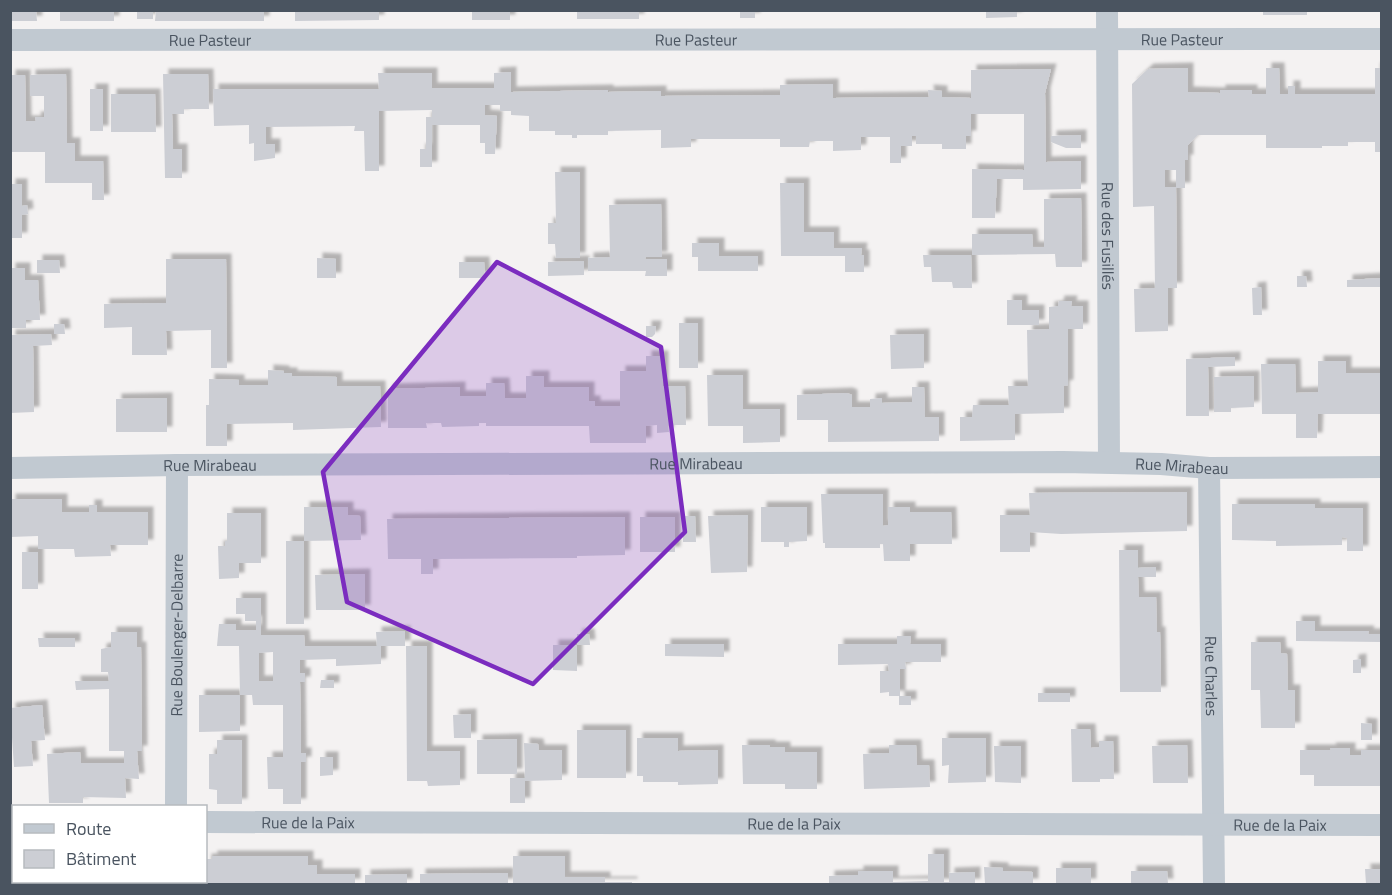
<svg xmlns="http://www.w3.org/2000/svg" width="1392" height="895" viewBox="0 0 1392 895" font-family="'Titillium Web',sans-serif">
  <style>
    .building { fill: #ccced4; fill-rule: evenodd; filter: url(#shadow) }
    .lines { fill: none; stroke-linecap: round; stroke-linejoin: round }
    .minor { stroke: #c1c9d1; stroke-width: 22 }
    .marked { fill: #7b2cbf; fill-opacity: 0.2; stroke: #7b2cbf; stroke-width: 4.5; stroke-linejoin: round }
    .labels { text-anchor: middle; stroke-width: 4.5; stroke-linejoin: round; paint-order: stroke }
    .street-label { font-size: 16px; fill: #4a5460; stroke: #fff }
  </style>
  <defs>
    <filter id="shadow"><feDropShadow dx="5.5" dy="-5.5" stdDeviation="1.5" flood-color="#0004"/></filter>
  </defs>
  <rect width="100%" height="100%" fill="#f4f2f2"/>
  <path class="building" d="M10,10H36L37,21H10Z
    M60,10H114V21H60Z
    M137,10H153V19H137Z
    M156,10H264V21H155Z
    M295,10H379V20L295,21Z
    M472,10H510V20H472Z
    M577,10H639V19H577Z
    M740,10H755V18H740Z
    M986,10H1017V17L986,18Z
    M1263,10H1307V15H1263Z
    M1188,68V92L1220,93V90H1252V94H1266V68H1279L1280,94H1288V86H1295V94H1375V68H1382V152H1375V142H1348V146H1322V148H1266V135H1198L1188,145V160H1185V188H1176V170H1165V187H1176L1177,288H1168V331L1135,332L1134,289L1155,288L1154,206L1133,207L1132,84L1148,69Z
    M1051,69L1045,93L1046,162L1081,161V189L1023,190V179H997L995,218H972V169L1024,170V114H971V136H966V149H942V144H916V136H912V146H901V163H890V137H861V150L833,151V141H810L809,147H780V139H691V147L661,148V130L608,131V135H577V138H572V135H555V131H529V116L511,115V111H500V105H485V115L497,116L495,154H485V143H480V125H432V167H420V149H426V117H432V110L379,111V171H365L364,131H354L355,126L266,127V144H275V158L254,161V143L249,144V125L214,126L213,89H379L378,73H432V88H494V73L511,72V92L608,90V92L661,91V96L780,95V85L833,84V98L929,97L928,90L942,91V97L971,98V70Z
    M66,74L67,143H75V161H103L104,200H92V183H45V152H10V75H25L26,121H36L35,117H44V96H30V75Z
    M163,74H208L209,109H184V114H172L173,149H182V178H165Z
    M90,89H103V131H90Z
    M111,94H155L156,132H111Z
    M1081,135V148H1066L1051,142V136Z
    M555,172H580V258H556L555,244H548V223H556Z
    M780,183H804V232H834V248H862L861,255H864V272H845V256H781Z
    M10,184H22V206L27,205L28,214L22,215V238H10Z
    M1081,198L1082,267H1056L1055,254L972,255V234H1032L1033,247H1044V199Z
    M661,204L662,257H646L645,259H667V276H645L646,271H588V258L610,257L609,205Z
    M692,243H719V256H758V271H698V257H692Z
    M923,255H971L972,288H953L952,282H932L931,267H924Z
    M317,258L336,259V278H317Z
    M166,259H226L227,368H211V330L166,331L167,355H132V327L104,328V304L166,303Z
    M37,260H59L60,273H37Z
    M584,261V275L548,276V262Z
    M459,262H484L485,278H459Z
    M10,268H25V280H38L40,320H26V328H10Z
    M1297,276H1306L1307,287H1297Z
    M1382,278V287H1347V280Z
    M1261,287L1262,315H1253L1252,288Z
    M1007,300H1022V310H1039V325H1007Z
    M1059,301H1072L1071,306H1083V329H1068V385L1064,386V413L1015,414V440L960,441V417H972L973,405H1009L1008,386H1028L1027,330L1049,329V307L1058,306Z
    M679,323H698V368H679Z
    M54,324H64L65,334H54Z
    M646,326H656L655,334L652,337H646Z
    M51,334L52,345L33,346L34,412L10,413V335Z
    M924,334V368L891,369L890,335Z
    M646,356H663V386H685L686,425H668L669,432L657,433V425L646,426V443H590L589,426H486V423H479V426L442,427L441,423H426L427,428H388V389L460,387V396H486V383H504L505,398H526V376H544V387H589V401H595V406H620V371H646Z
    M1235,357V366L1208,367L1209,416H1186V359Z
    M1318,361H1346V373H1382V414H1318L1317,438H1296V414H1262L1261,364H1295L1296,393L1318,392Z
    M268,370L284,371V373H292V376L337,377V386H380L381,427L293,430V423L227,424V446H206V405H209V379L239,380V385H268Z
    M707,375H743V409H780V442L743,443V426H708Z
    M1254,376V407L1231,408V412H1214V377Z
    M912,387H924L925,417H939V441L828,442V420H797V395L847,393L852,395V407H870V399L882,398V403L912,402Z
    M167,398V432H116V399Z
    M1187,492V531L1061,534L1030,532V552H1000V515H1030L1029,493Z
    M821,494H883V526L888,525V507H910V512H951L952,544H910V561H884L883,544H880V548H825V543H823Z
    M10,499H62V512H89V505H97V512H148V545H110L111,556L75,557L74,549H38V536L10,537Z
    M1232,504H1315V508H1363V551H1347V538L1342,537V545L1276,546V541L1232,540Z
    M304,507H348V515L360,516L361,540L304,541Z
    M761,507H807V541L789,542V547H784V542H761Z
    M227,513H261V563H239V578L219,579L218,546H225V541H227Z
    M748,515L747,572L711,573L708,516Z
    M683,516H695L696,542H683Z
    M625,517V555L577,556V558L433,559V574H421V559H388L387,519Z
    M640,517H675V552H640Z
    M286,541H304V624H286Z
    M1119,550H1138V568L1156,567V577H1138L1139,597H1156L1157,632H1160L1161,692H1120Z
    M22,552H38V589H22Z
    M365,574V610H316L315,575Z
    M236,598H261V635H304L305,646H377L376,632L405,631V646H381V664L336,666V659L300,660V673H305V682H300L301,753H306V762H301V804H283V789H268L267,757H283V705H253L252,695H240L239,646H217L219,624H236V630H256V621H245V614H236ZM273,652V681H259V653Z
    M1296,621H1315V631H1369L1368,634H1382V642L1296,641Z
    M111,632H137V647H141L142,751H137L139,779L125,778L126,798L83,797V803H49L47,754L80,752L81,763H124V751H109V689L76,690L75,681H109L108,672H101V649L111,647Z
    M577,634H589L590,645H577Z
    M897,636H911L910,644H941V662H905L906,669H900V696H911V705H899V696H889V692L880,693V671H889L888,664L838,665V644H897Z
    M38,638H75V647H39Z
    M1251,642H1280L1281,653L1287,654L1288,690H1295V728H1261L1260,690H1251Z
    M665,644H724V657L665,656Z
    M553,645H577V671L553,670Z
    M406,646H427V751H460V785L428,786L427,781H407Z
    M1361,659V673H1353V660Z
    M321,680H334V688H320Z
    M1038,693H1070V702H1038Z
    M199,695H240V731L199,732Z
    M42,705L45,740L31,741L33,766L14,767L10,708Z
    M471,714V738H454L453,715Z
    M1361,723L1372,724V740H1361Z
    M1071,729H1090L1091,748L1099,747V741H1113L1114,779H1100V782H1072Z
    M577,730H626V778H577Z
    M637,738H678V751L718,750V784L678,785V782H643V776H637Z
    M942,738H986V782L948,783L949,765L942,766Z
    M517,739V774H477V740Z
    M217,740H242V804H217V790L209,789V754H217Z
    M524,743L538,744L539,750H562V780L525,781V803H510V778H525Z
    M742,745H770V747H785V752H817V789H785V784H743Z
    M889,745H916L917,765H929L930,787L864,789L863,754L889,753Z
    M1187,745L1188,783H1153L1152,746Z
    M994,746H1021V783L995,782Z
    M1330,748H1350V755H1361V750H1382V786H1314V775H1300V750H1331Z
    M320,757H333V775L320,776Z
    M928,854H944V882H949V873L975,872V884H829V876L858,875V871H893V882L928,881Z
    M212,856H308V865H317V874H355V884H196V882H206V859H212Z
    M513,856H565V877H605V882H632V884H513Z
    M984,867L1003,868V871L1033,872V884H985Z
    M1056,868H1091V884H1056Z
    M1365,869H1382V884H1366Z
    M1131,871H1167L1168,884H1131Z
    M508,873V884H420V874Z
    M407,874V884H365V875Z
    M127,882H186V884H127Z"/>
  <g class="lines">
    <g class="minor">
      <path id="s1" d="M1107,10L1109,462"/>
      <path id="s2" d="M10,40L1382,39"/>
      <path id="s3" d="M10,468L177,465L1063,462L1161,464L1209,468L1382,467"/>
      <path id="s4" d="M1209,468L1214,884"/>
      <path id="s5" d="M176,806L177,465"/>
      <path d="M10,822H14"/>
      <path id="s6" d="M206,822L1382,825"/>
    </g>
  </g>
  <path class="marked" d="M497,262L661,347L685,532L533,684L347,602L323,472Z"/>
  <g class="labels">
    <g class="street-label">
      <text dy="6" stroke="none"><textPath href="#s2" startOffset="200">Rue Pasteur</textPath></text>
      <text dy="6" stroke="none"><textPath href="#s2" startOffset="686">Rue Pasteur</textPath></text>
      <text dy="6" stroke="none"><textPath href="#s2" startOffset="1172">Rue Pasteur</textPath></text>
      <text dy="6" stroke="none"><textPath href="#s1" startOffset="226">Rue des Fusillés</textPath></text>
      <text dy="6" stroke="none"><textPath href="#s3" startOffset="686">Rue Mirabeau</textPath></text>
      <text dy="6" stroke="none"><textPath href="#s3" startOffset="200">Rue Mirabeau</textPath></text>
      <text dy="6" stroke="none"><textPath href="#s3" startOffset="1172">Rue Mirabeau</textPath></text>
      <text dy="6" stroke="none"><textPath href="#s5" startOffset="171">Rue Boulenger-Delbarre</textPath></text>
      <text dy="6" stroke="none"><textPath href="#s4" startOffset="208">Rue Charles</textPath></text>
      <text dy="6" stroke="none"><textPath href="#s6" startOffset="102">Rue de la Paix</textPath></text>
      <text dy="6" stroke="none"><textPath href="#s6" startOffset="588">Rue de la Paix</textPath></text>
      <text dy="6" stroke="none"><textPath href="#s6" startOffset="1074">Rue de la Paix</textPath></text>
    </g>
  </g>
  <rect width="1392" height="895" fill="none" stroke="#4a5460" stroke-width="24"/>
  <rect x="12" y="805" width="195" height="78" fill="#ffffff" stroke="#b7bbbf" stroke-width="1.5"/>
  <rect x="24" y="824" width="30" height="9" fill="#c1c9d1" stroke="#b7bbbf" stroke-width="1.5"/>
  <text x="66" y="835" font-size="18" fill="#4a5460">Route</text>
  <rect x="24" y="850" width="30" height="18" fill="#ccced4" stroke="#b7bbbf" stroke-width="1.5"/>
  <text x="66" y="865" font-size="18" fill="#4a5460">Bâtiment</text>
</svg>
